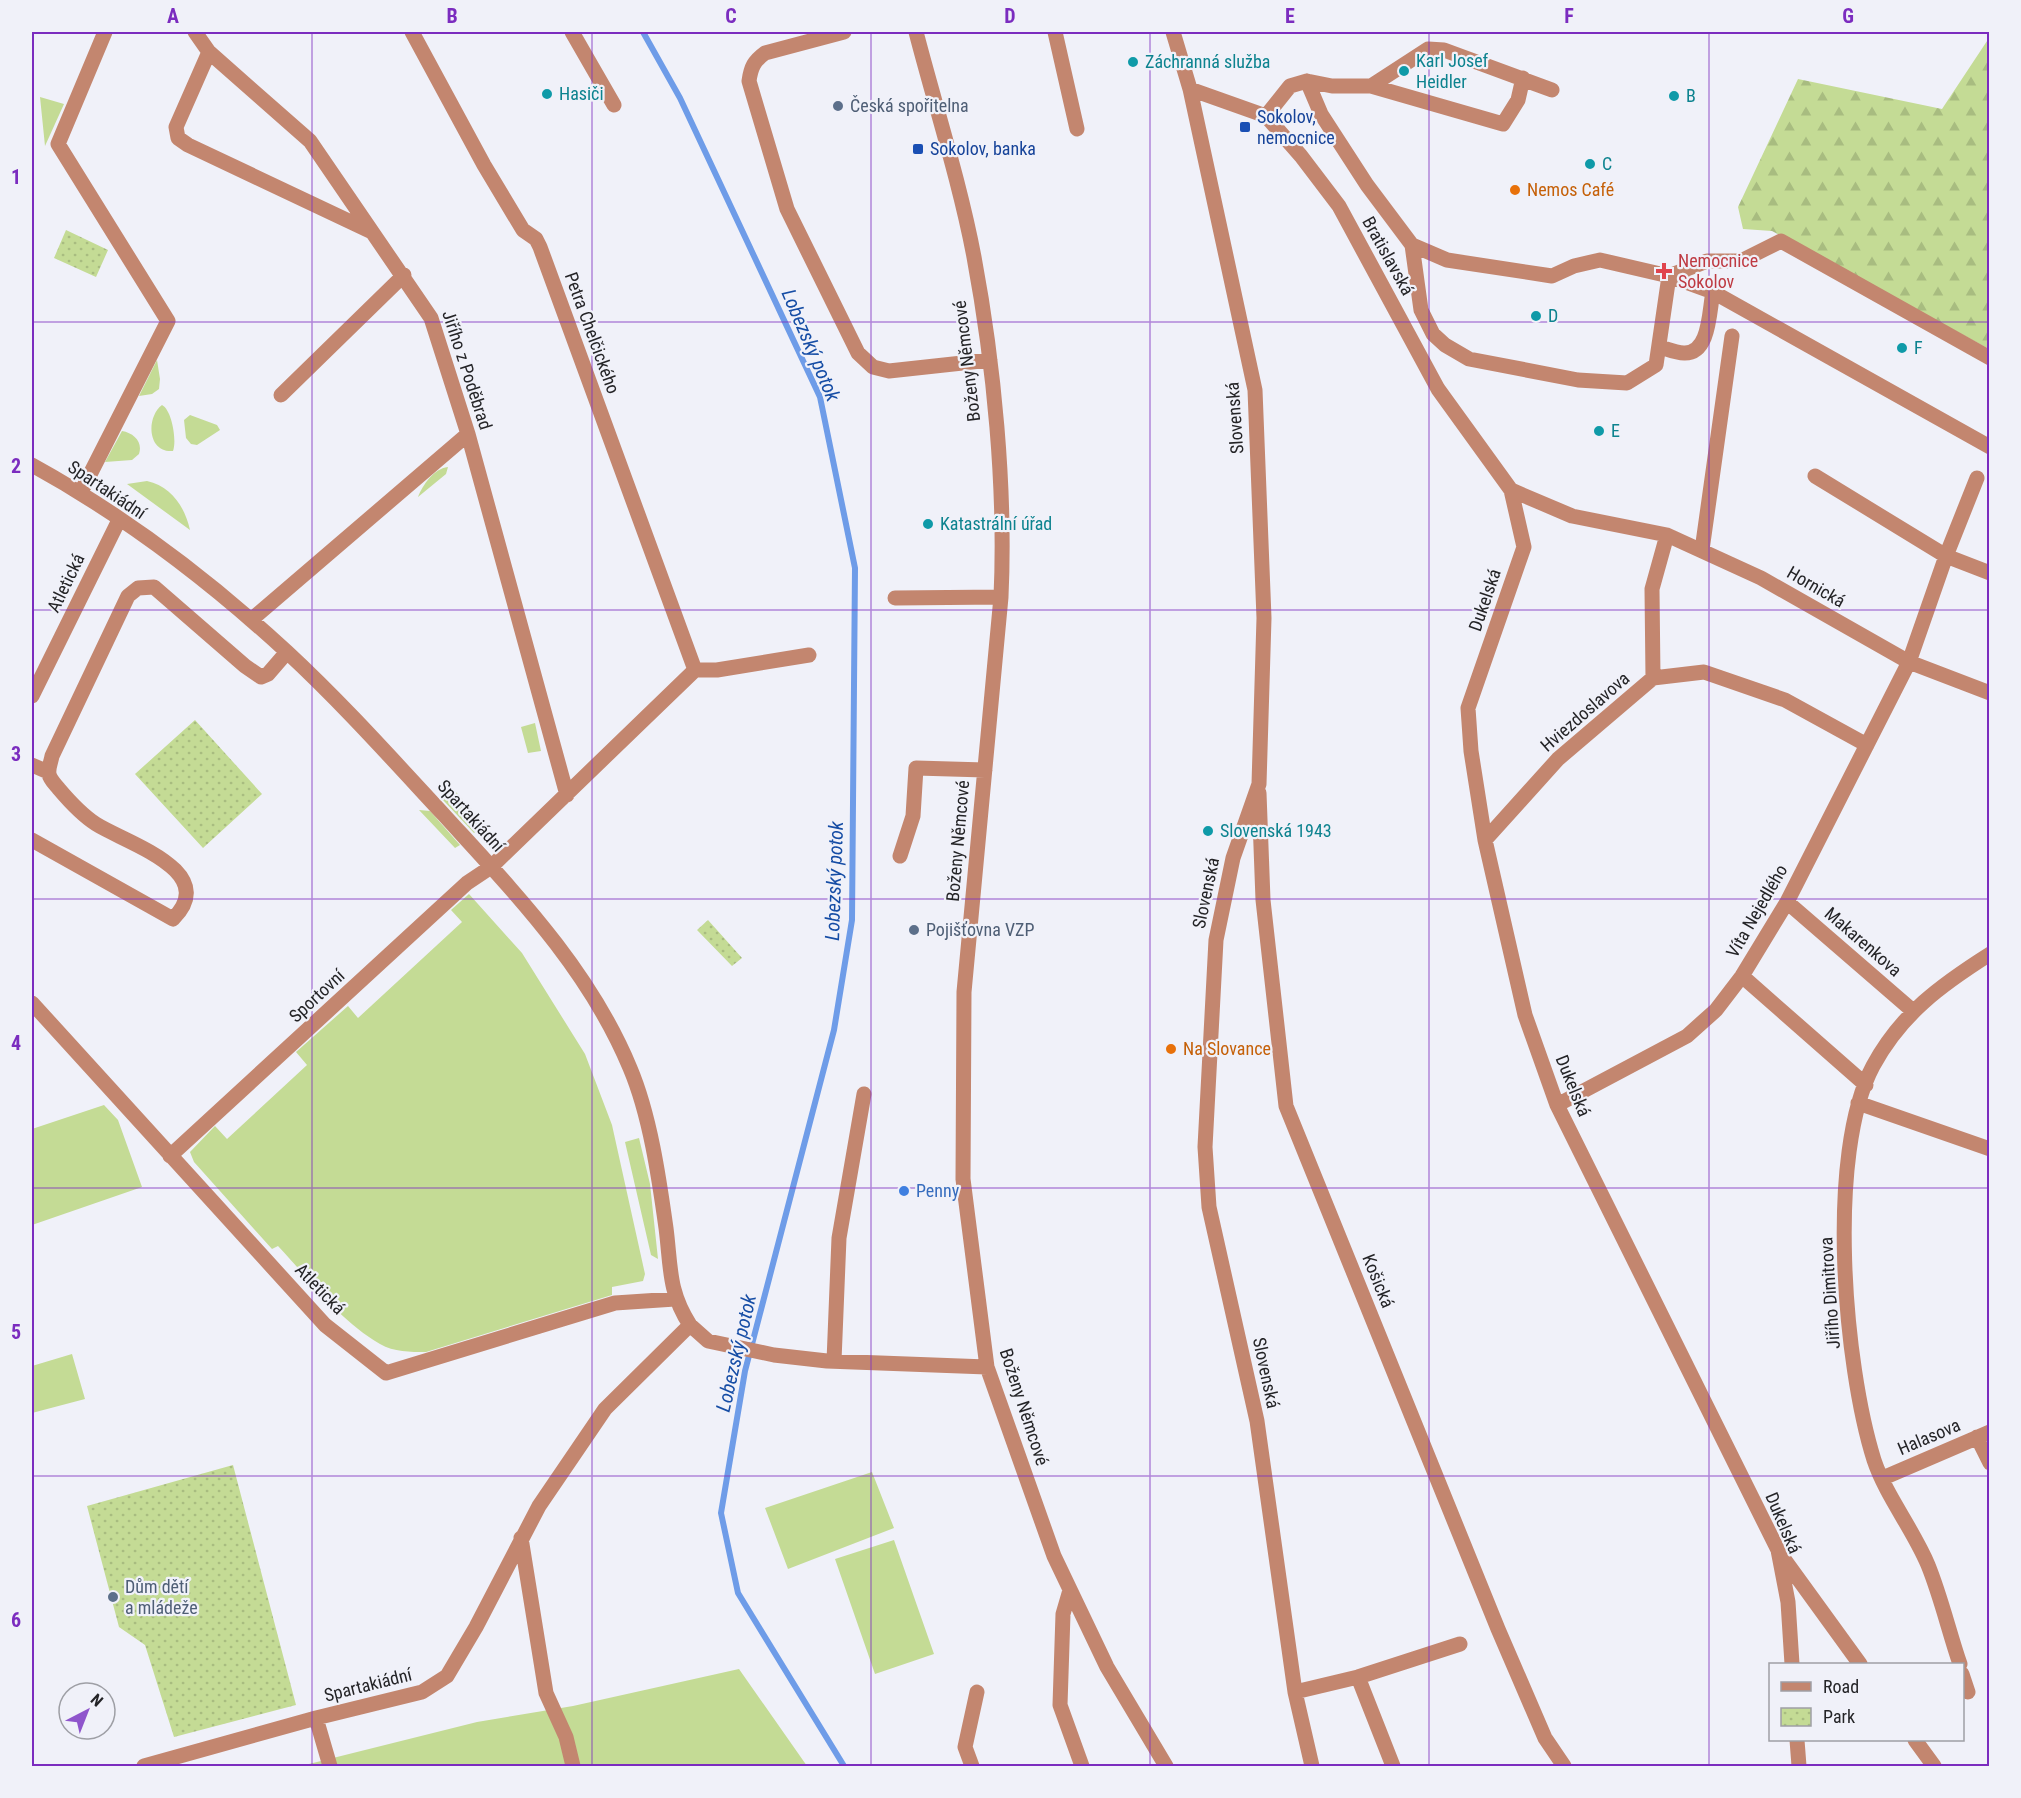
<svg xmlns="http://www.w3.org/2000/svg" width="2021" height="1798" viewBox="0 0 2021 1798" font-family="'Roboto Condensed',sans-serif">
  <style>
    .grass { fill: #c4db95 }
    .forest { fill: url(#forest-firs) }
    .park { fill: url(#park-dots) }
    .lines { fill: none; stroke-linecap: round; stroke-linejoin: round }
    .stream { stroke: #6e9ce8; stroke-width: 6 }
    .minor { stroke: #c3866f; stroke-width: 15 }
    .grid { fill: none; stroke: #7b2cbf; stroke-width: 1.5; stroke-opacity: 0.55 }
    .culture-dot { fill: #0f9aa8; stroke: #f0f1f9; stroke-width: 2 }
    .service-dot { fill: #5c6f8a; stroke: #f0f1f9; stroke-width: 2 }
    .transit-dot { fill: #1a4fb4; stroke: #f0f1f9; stroke-width: 2 }
    .food-dot { fill: #e8710a; stroke: #f0f1f9; stroke-width: 2 }
    .health-dot { fill: #e0444e; stroke: #f0f1f9; stroke-width: 2 }
    .shop-dot { fill: #3f7fe0; stroke: #f0f1f9; stroke-width: 2 }
    .labels { text-anchor: middle; stroke-width: 4.5; stroke-linejoin: round; paint-order: stroke }
    .culture-label { font-size: 18px; fill: #0d838f; stroke: #f0f1f9; text-anchor: start }
    .service-label { font-size: 18px; fill: #4e5e75; stroke: #f0f1f9; text-anchor: start }
    .transit-label { font-size: 18px; fill: #164399; stroke: #f0f1f9; text-anchor: start }
    .food-label { font-size: 18px; fill: #c56008; stroke: #f0f1f9; text-anchor: start }
    .street-label { font-size: 18px; fill: #242427; stroke: #f0f1f9 }
    .health-label { font-size: 18px; fill: #be3a42; stroke: #f0f1f9; text-anchor: start }
    .shop-label { font-size: 18px; fill: #366cbe; stroke: #f0f1f9; text-anchor: start }
    .water-label { font-size: 20px; font-style: italic; fill: #164da5; stroke: #f0f1f9 }
    .neatline { fill: none; stroke: #7b2cbf; stroke-width: 2 }
    .grid-label { font-size: 20px; text-anchor: middle; font-weight: bold; fill: #7b2cbf }
  </style>
  <defs>
    <pattern id="forest-firs" width="22" height="20" patternUnits="userSpaceOnUse" patternTransform="scale(1.5)"><rect width="22" height="20" fill="#c4db95"/><path d="M5 1l3.5 6h-7zM16 11l3.5 6h-7z" fill="#a8bc80"/></pattern>
    <pattern id="park-dots" width="8" height="8" patternUnits="userSpaceOnUse" patternTransform="scale(1.5)"><rect width="8" height="8" fill="#c4db95"/><path d="M2 2h.1M6 6h.1" fill="none" stroke="#a8bc80" stroke-width="1.8" stroke-linecap="round"/></pattern>
  </defs>
  <rect width="100%" height="100%" fill="#f0f1f9"/>
  <path class="grass" d="M40,97L64,104L45,146Z
    M157,360L160,379L159,389L152,394L139,396Z
    M162,405C172,410 177,441 173,451C147,453 146,417 162,405Z
    M190,415L217,425L220,430L197,445L191,444L186,438L184,420Z
    M122,431C134,433 143,442 139,454L132,460L105,462Z
    M448,467L446,474L418,497C423,485 433,469 448,467Z
    M147,481C171,486 185,507 190,530L127,484Z
    M535,723L541,751L528,753L521,727Z
    M455,791L484,823L474,833L443,800Z
    M419,810L430,811L460,845L455,848Z
    M469,894L522,953L585,1054L612,1125L645,1274L643,1281L612,1287V1295L426,1352C410,1352 394,1352 380,1344C340,1321 309,1279 278,1246L272,1249L194,1162L190,1152L215,1126L227,1139L307,1065L296,1052L348,1006L358,1018L462,922L451,910Z
    M104,1105L118,1120L142,1187L32,1225V1129Z
    M639,1138L650,1184L658,1259L651,1255L625,1142Z
    M72,1354L85,1399L32,1413V1366Z
    M872,1472L894,1528L788,1569L765,1508Z
    M894,1540L934,1654L875,1674L835,1559Z
    M739,1669L807,1766L305,1765L477,1722L573,1706Z"/>
  <path class="forest" d="M1989,38V349L1772,231L1743,229L1738,207L1798,79L1942,109Z"/>
  <path class="park" d="M66,230L108,250L96,277L54,258Z
    M195,720L262,794L203,848L135,774Z
    M708,920L742,958L732,966L697,930Z
    M233,1465L296,1705L174,1737L145,1645L119,1627L87,1506Z"/>
  <g class="lines">
    <path class="stream" d="M643,32L680,98L820,397L855,568L852,920L834,1030L745,1371L721,1513L738,1593L844,1766"/>
    <path class="minor" d="M195,32L209,52L310,141L431,318L468,434L567,795
      M412,32L484,165L523,230L536,239L540,247L695,670
      M572,32L614,105
      M844,32L765,53C754,61 751,67 749,81L787,209L858,353L873,367L889,371L990,360
      M916,32C935,105 960,183 974,257C994,364 1006,489 1001,597L964,992L963,1179L987,1367L1054,1556L1107,1667L1166,1766
      M1055,32L1077,129
      M1173,32L1190,89L1255,390L1264,618L1259,784L1233,858L1216,940L1205,1147L1209,1207L1257,1421L1295,1692L1312,1766
      M209,52L176,127L178,138L188,145L372,232
      M1307,81L1321,114L1367,185L1412,245L1447,260L1552,276L1574,266L1600,260L1669,276L1713,292L1990,447
      M1371,86L1428,49L1444,50L1552,90
      M1190,89L1266,116L1301,156L1339,206L1438,389L1511,490L1524,547L1468,708L1471,751L1485,840L1525,1015L1557,1105L1778,1550L1788,1602L1792,1664
      M1266,116L1290,86L1307,81L1332,86H1371L1503,124L1518,100L1523,78
      M1412,245L1421,310L1433,334L1445,345L1469,359L1578,380L1627,383L1656,365L1669,276L1707,261H1741L1781,241L1990,358
      M1660,347C1667,349 1676,353 1684,353C1710,354 1709,311 1713,292
      M281,395L404,275
      M32,465C123,515 210,581 287,652C342,703 392,759 444,815C515,893 589,969 630,1068C650,1115 659,1178 666,1228C671,1267 668,1291 690,1325
      M1815,476L1946,556L1990,573
      M1511,490L1572,516L1667,535L1761,578L1909,662L1990,693
      M81,492L168,321L58,144L105,32
      M1702,550L1732,336
      M895,598L1001,597
      M251,620L468,434
      M1653,678L1652,589L1667,535
      M32,696L119,520
      M32,765L48,772
      M1259,793L1263,900L1286,1106L1498,1629L1545,1738L1564,1766
      M32,840L173,919C221,871 126,843 96,824C82,815 70,802 59,789C56,785 50,780 49,774C48,768 51,762 52,756L128,596L138,588L154,587L245,666L261,677L268,674L287,652
      M1485,840L1558,759L1653,678L1704,672L1785,700L1867,745
      M900,856L913,816L916,768L985,770
      M1787,902L1913,1011
      M1742,976L1866,1085
      M32,1003L325,1325L386,1373L615,1303L675,1299
      M1858,1103L1990,1149
      M1557,1105L1687,1036L1716,1010L1742,976L1787,902L1909,662L1946,556L1977,478
      M170,1156L467,883L491,867L695,670H717L809,655
      M834,1361L839,1238L864,1094
      M1977,1437L1990,1463
      M1883,1478L1990,1432
      M521,1538L546,1693L566,1737L573,1766
      M1781,1555L1860,1664
      M1070,1590L1063,1614L1060,1705L1082,1766
      M1960,1664C1949,1632 1941,1597 1928,1565C1913,1529 1886,1496 1874,1460C1844,1365 1826,1154 1873,1066C1901,1014 1941,985 1990,954
      M1962,1674L1968,1692
      M1358,1677L1393,1766
      M1295,1692L1358,1677L1460,1644
      M316,1718L330,1766
      M1797,1740L1799,1766
      M1915,1740L1934,1766
      M144,1766L316,1718L422,1692L447,1676L476,1627L539,1506L605,1409L690,1325L708,1341L774,1355L827,1361L987,1367
      M972,1766L965,1747L977,1692"/>
  </g>
  <path class="grid" d="M312,32V1766M592,32V1766M871,32V1766M1150,32V1766M1429,32V1766M1709,32V1766M32,322H1990M32,610H1990M32,899H1990M32,1188H1990M32,1476H1990"/>
  <g class="culture-dot">
    <circle cx="1133" cy="62" r="6"/>
    <circle cx="1404" cy="71" r="6"/>
    <circle cx="547" cy="94" r="6"/>
    <circle cx="1674" cy="96" r="6"/>
    <circle cx="1590" cy="164" r="6"/>
    <circle cx="1536" cy="316" r="6"/>
    <circle cx="1902" cy="348" r="6"/>
    <circle cx="1599" cy="431" r="6"/>
    <circle cx="928" cy="524" r="6"/>
    <circle cx="1208" cy="831" r="6"/>
  </g>
  <g class="service-dot">
    <circle cx="838" cy="106" r="6"/>
    <circle cx="914" cy="930" r="6"/>
    <circle cx="113" cy="1597" r="6"/>
  </g>
  <g class="transit-dot">
    <rect x="1239" y="121" width="12" height="12" rx="3"/>
    <rect x="912" y="143" width="12" height="12" rx="3"/>
  </g>
  <g class="food-dot">
    <circle cx="1515" cy="190" r="6"/>
    <circle cx="1171" cy="1049" r="6"/>
  </g>
  <path class="health-dot" d="M1661 262h6v6h6v6h-6v6h-6v-6h-6v-6h6z"/>
  <circle class="shop-dot" cx="904" cy="1191" r="6"/>
  <g class="labels">
    <g class="culture-label">
      <text x="1416" y="67">Karl Josef<tspan x="1416" dy="21">Heidler</tspan></text>
      <text x="1145" y="68">Záchranná služba</text>
      <text x="559" y="100">Hasiči</text>
      <text x="1686" y="102">B</text>
      <text x="1602" y="170">C</text>
      <text x="1548" y="322">D</text>
      <text x="1914" y="354">F</text>
      <text x="1611" y="437">E</text>
      <text x="940" y="530">Katastrální úřad</text>
      <text x="1220" y="837">Slovenská 1943</text>
    </g>
    <g class="service-label">
      <text x="850" y="112">Česká spořitelna</text>
      <text x="926" y="936">Pojišťovna VZP</text>
      <text x="125" y="1593">Dům dětí<tspan x="125" dy="21">a mládeže</tspan></text>
    </g>
    <g class="transit-label">
      <text x="1257" y="123">Sokolov,<tspan x="1257" dy="21">nemocnice</tspan></text>
      <text x="930" y="155">Sokolov, banka</text>
    </g>
    <g class="food-label">
      <text x="1527" y="196">Nemos Café</text>
      <text x="1183" y="1055">Na Slovance</text>
    </g>
    <g class="street-label">
      <text transform="translate(1388 256) rotate(61)" y="6">Bratislavská</text>
      <text transform="translate(592 333) rotate(70)" y="6">Petra Chelčického</text>
      <text transform="translate(967 361) rotate(-97)" y="6">Boženy Němcové</text>
      <text transform="translate(467 370) rotate(72)" y="6">Jiřího z Poděbrad</text>
      <text transform="translate(1235 418) rotate(-94)" y="6">Slovenská</text>
      <text transform="translate(107 490) rotate(34)" y="6">Spartakiádní</text>
      <text transform="translate(66 583) rotate(-64)" y="6">Atletická</text>
      <text transform="translate(1816 587) rotate(30)" y="6">Hornická</text>
      <text transform="translate(1485 600) rotate(-71)" y="6">Dukelská</text>
      <text transform="translate(1585 712) rotate(-41)" y="6">Hviezdoslavova</text>
      <text transform="translate(471 816) rotate(48)" y="6">Spartakiádní</text>
      <text transform="translate(958 841) rotate(-85)" y="6">Boženy Němcové</text>
      <text transform="translate(1206 893) rotate(-78)" y="6">Slovenská</text>
      <text transform="translate(1757 911) rotate(-60)" y="6">Víta Nejedlého</text>
      <text transform="translate(1863 942) rotate(41)" y="6">Makarenkova</text>
      <text transform="translate(317 996) rotate(-43)" y="6">Sportovní</text>
      <text transform="translate(1573 1086) rotate(68)" y="6">Dukelská</text>
      <text transform="translate(1378 1281) rotate(68)" y="6">Košická</text>
      <text transform="translate(320 1289) rotate(46)" y="6">Atletická</text>
      <text transform="translate(1830 1293) rotate(-94)" y="6">Jiřího Dimitrova</text>
      <text transform="translate(1266 1373) rotate(78)" y="6">Slovenská</text>
      <text transform="translate(1024 1407) rotate(72)" y="6">Boženy Němcové</text>
      <text transform="translate(1929 1437) rotate(-23)" y="6">Halasova</text>
      <text transform="translate(1783 1523) rotate(67)" y="6">Dukelská</text>
      <text transform="translate(368 1685) rotate(-14)" y="6">Spartakiádní</text>
    </g>
    <g class="health-label">
      <text x="1678" y="267">Nemocnice<tspan x="1678" dy="21">Sokolov</tspan></text>
    </g>
    <g class="shop-label">
      <text x="916" y="1197">Penny</text>
    </g>
    <g class="water-label">
      <text transform="translate(811 345) rotate(67)" y="7">Lobezský potok</text>
      <text transform="translate(834 881) rotate(-88)" y="7">Lobezský potok</text>
      <text transform="translate(736 1353) rotate(-77)" y="7">Lobezský potok</text>
    </g>
  </g>
  <rect width="2021" height="1798" fill="none" stroke="#f0f1f9" stroke-width="66"/>
  <rect x="1769" y="1663" width="195" height="78" fill="#f0f1f9" stroke="#9e9fa5" stroke-width="1.5"/>
  <rect x="1781" y="1682" width="30" height="9" fill="#c3866f" stroke="#9e9fa5" stroke-width="1.5"/>
  <text x="1823" y="1693" font-size="18" fill="#242427">Road</text>
  <rect x="1781" y="1708" width="30" height="18" fill="url(#park-dots)" stroke="#9e9fa5" stroke-width="1.5"/>
  <text x="1823" y="1723" font-size="18" fill="#242427">Park</text>
  <g transform="translate(87 1711) rotate(42)"><circle r="28" fill="#f0f1f9" stroke="#9e9fa5" stroke-width="1.5"/>
  <path d="M0-4.5L10 22L0 15L-10 22Z" fill="#8f55cc"/>
  <text y="-9" font-size="16" font-weight="bold" text-anchor="middle" fill="#242427">N</text>
  </g>
  <rect x="33" y="33" width="1955" height="1732" class="neatline"/>
  <g class="grid-label">
    <text x="173" y="23">A</text>
    <text x="452" y="23">B</text>
    <text x="731" y="23">C</text>
    <text x="1010" y="23">D</text>
    <text x="1290" y="23">E</text>
    <text x="1569" y="23">F</text>
    <text x="1848" y="23">G</text>
    <text x="16" y="184">1</text>
    <text x="16" y="473">2</text>
    <text x="16" y="761">3</text>
    <text x="16" y="1050">4</text>
    <text x="16" y="1339">5</text>
    <text x="16" y="1627">6</text>
  </g>
</svg>
